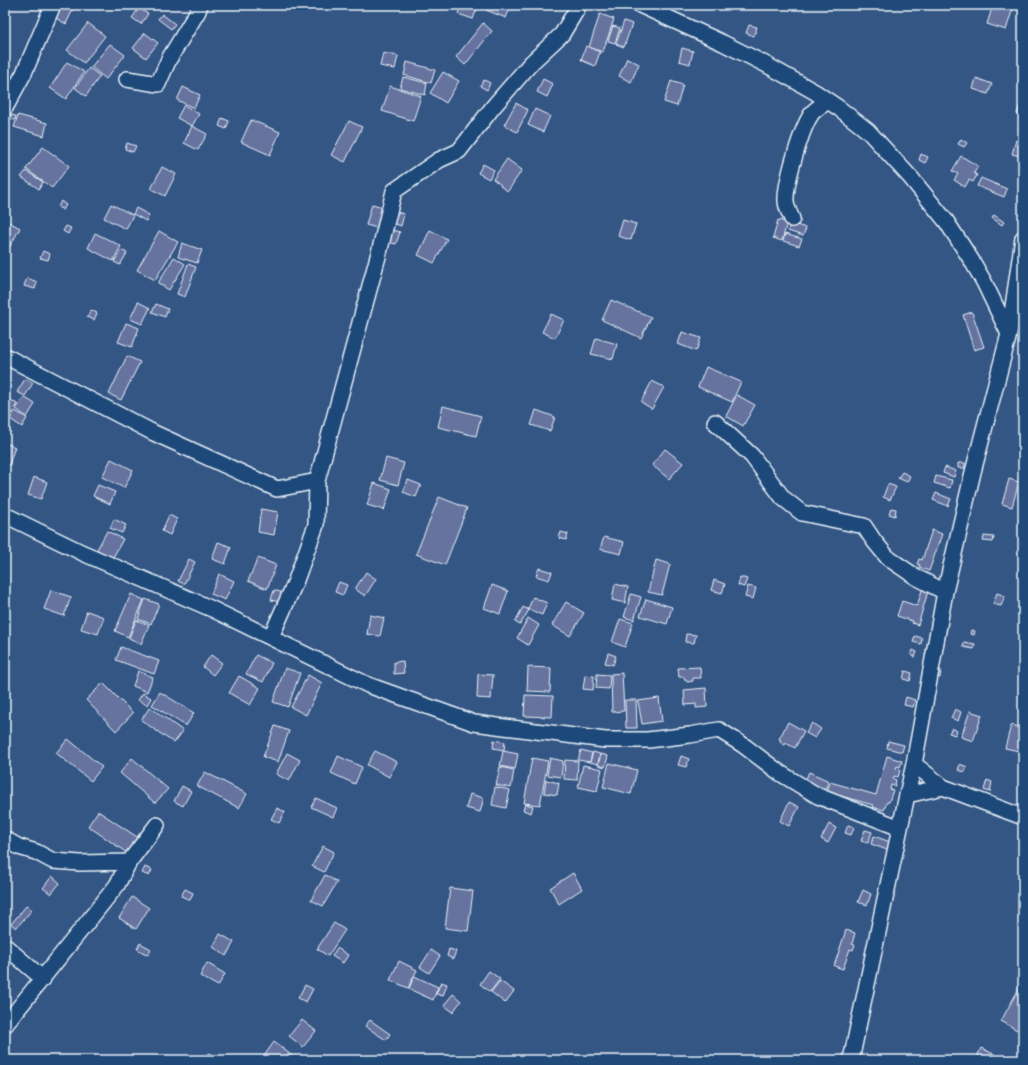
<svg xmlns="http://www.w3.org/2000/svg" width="1028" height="1065" viewBox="0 0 1028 1065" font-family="Dekko,sans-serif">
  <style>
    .building { fill: #66739f; stroke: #e8f1f8 }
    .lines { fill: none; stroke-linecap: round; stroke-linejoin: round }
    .minor-casing { stroke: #e8f1f8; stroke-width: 18 }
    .minor { stroke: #1f4a7a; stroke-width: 15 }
  </style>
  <rect width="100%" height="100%" fill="#345685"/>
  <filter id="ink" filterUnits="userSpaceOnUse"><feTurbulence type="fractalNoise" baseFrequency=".025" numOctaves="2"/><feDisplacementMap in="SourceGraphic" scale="8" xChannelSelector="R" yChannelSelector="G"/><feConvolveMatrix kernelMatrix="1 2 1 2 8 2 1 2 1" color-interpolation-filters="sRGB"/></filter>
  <g filter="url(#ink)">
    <path class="building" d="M62,5H75L66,24L56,18Z
      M461,5L478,6L473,19L458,14Z
      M489,5H511L506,18L486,10Z
      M993,5H1004L1013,8L1006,30L987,24Z
      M139,8L148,14L141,24L132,18Z
      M162,14L175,24L171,29L158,19Z
      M600,14L614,19L603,52L589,47Z
      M624,21L632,24L624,47L616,44Z
      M88,23L105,36L84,63L67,50Z
      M483,23L492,31L465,65L456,57Z
      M749,25L757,27L754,36L746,33Z
      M613,26L620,28L615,43L608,41Z
      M145,33L158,43L146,58L133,48Z
      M110,44L125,55L106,79L91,67Z
      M586,46L600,52L595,66L581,60Z
      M682,48L693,51L690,64L679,61Z
      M383,53L398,56L395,69L380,66Z
      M627,58L639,64L631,82L619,76Z
      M67,62L84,72L66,99L50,88Z
      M407,62L435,70L431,83L404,75Z
      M89,68L100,76L86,96L75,88Z
      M443,72L459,81L446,103L430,93Z
      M403,77L427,83L425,95L400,88Z
      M976,78L992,84L988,94L973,89Z
      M543,79L553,84L547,97L537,92Z
      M484,80L490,83L487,90L480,86Z
      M671,81L683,85L677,106L664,102Z
      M390,86L421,96L413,121L382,111Z
      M183,87L200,95L194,108L177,100Z
      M516,103L528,110L517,132L504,125Z
      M184,105L199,114L192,126L177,118Z
      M1019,107L1023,108V116L1017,114Z
      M535,109L550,116L543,132L528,125Z
      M11,115L16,116L15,120L10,119Z
      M18,115L47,123L44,136L14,127Z
      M222,118L229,121L226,129L219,126Z
      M251,120L280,132L270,155L241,142Z
      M349,121L362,127L345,162L331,155Z
      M192,126L207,134L198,150L184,143Z
      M961,139L967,143L964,147L958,144Z
      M1016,140L1023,143V157L1012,154Z
      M127,143L136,146L133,152L125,149Z
      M43,147L69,166L52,188L26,169Z
      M921,154L928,157L925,163L919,160Z
      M961,156L978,166L974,173L977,175L973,182L969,180L965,187L954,180L958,174L952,171Z
      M507,159L522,170L508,191L500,186L501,185L493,179Z
      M483,164L494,170L489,179L478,173Z
      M162,167L176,174L165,196L151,189Z
      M26,171L43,182L39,189L21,177Z
      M981,178L1007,189L1004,197L977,186Z
      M61,201L66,205L63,210L58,207Z
      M111,204L133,215L126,229L104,218Z
      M372,204L383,207L377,228L366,225Z
      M136,208L149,215L146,221L133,214Z
      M396,212L404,214L401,226L392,223Z
      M994,215L1004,222L1002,225L992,218Z
      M5,220L20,228L8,250L5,249Z
      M623,220L636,224L631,240L618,236Z
      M778,220L787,222L782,241L773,238Z
      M790,223L806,228L803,236L788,231Z
      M66,226L71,228L68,234L63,231Z
      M391,230L400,232L396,244L387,242Z
      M430,230L447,239L434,263L418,255Z
      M159,231L178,242L155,280L137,270Z
      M95,233L121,246L113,261L88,248Z
      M785,234L802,239L799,246L783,241Z
      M182,243L202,250L197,263L178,257Z
      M121,250L127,253L120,265L114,262Z
      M43,251L50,254L48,260L40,258Z
      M174,257L185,264L169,290L158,283Z
      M188,264L196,267L185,297L177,294Z
      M27,278L37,282L35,289L24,286Z
      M611,300L651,317L641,338L602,320Z
      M138,302L150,308L142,324L130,319Z
      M156,304L168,309L165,317L152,312Z
      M91,310L97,313L94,320L87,317Z
      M972,312L984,347L974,350L963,315Z
      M551,314L564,320L555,338L542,332Z
      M126,323L139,328L132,347L118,342Z
      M682,332L701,338L696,351L678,344Z
      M596,338L617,344L613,359L591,354Z
      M127,356L140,362L121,400L109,394Z
      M706,367L741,382L732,402L698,387Z
      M25,379L33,383L25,396L17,392Z
      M652,381L664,387L652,409L641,402Z
      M737,395L755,405L743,426L726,416Z
      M6,397L17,404L5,423V398Z
      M24,397L35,404L27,417L16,409Z
      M443,406L481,416L476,436L438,427Z
      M536,410L555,417L550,431L531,425Z
      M15,411L27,418L22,427L10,419Z
      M1022,429H1023V446L1017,444Z
      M6,443L15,447L8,467L5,465Z
      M665,449L683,463L669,479L652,465Z
      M386,458L404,463L398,485L380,480Z
      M111,459L133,470L124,488L102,477Z
      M958,463H965V468H958Z
      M945,467L956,471L954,477L943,473Z
      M902,472L910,476L907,482L898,478Z
      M936,476L952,480L950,488L934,483Z
      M34,477L47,482L41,499L28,495Z
      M1009,479L1019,482L1012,507L1002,504Z
      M408,480L421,485L416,497L403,492Z
      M374,483L391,489L384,510L367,505Z
      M888,484L896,487L890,500L883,497Z
      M98,485L115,492L110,504L93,496Z
      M936,493L951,499L948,506L933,500Z
      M439,497L467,508L445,565L416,554Z
      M891,508L896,509L895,516L889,514Z
      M261,509L278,512L274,535L258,532Z
      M169,515L177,519L170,535L162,531Z
      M114,519L126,525L122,533L110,528Z
      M932,530L942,534L929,571L919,567L920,565L917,564L919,559L922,560Z
      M107,531L123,539L110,563L94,555Z
      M561,532L568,534L566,540L559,538Z
      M984,536L994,537L993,542L983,541Z
      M604,537L624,542L621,554L600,549Z
      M218,542L231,547L225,564L212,559Z
      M258,558L276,565L267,589L248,581Z
      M189,559L195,562L184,584L178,581Z
      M656,560L670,564L662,595L648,592Z
      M539,568L552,572L549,580L536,576Z
      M366,572L376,579L365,596L355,589Z
      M219,574L234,581L225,600L211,594Z
      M740,577L747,579L744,587L738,585Z
      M714,580L725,584L722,593L711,590Z
      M339,582L347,585L343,595L335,592Z
      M615,584L628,587L625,603L612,600Z
      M492,585L508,591L500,614L484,608Z
      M748,586L756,588L753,599L745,597Z
      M923,587L929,588L918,625L912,623V621L897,616L902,601L917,606Z
      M51,590L71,597L64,616L44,609Z
      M274,590L283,593L280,602L271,600Z
      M997,593L1005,596L1001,606L993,604Z
      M131,594L144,600L128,637L115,631Z
      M631,594L641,597L634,620L624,617Z
      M533,597L547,603L542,615L528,609Z
      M145,599L159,604L151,624L138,619Z
      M646,599L672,607L667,624L640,616Z
      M566,602L584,613L570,636L552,625Z
      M523,607L529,610L520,625L515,622Z
      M87,611L104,617L98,634L81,629Z
      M370,615L384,618L380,636L367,634Z
      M528,618L539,625L528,645L517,638Z
      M620,619L633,623L625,647L612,642Z
      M136,620L149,625L141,644L129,638Z
      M971,630L975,631L974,635L970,634Z
      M686,634L696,635L694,643L685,642Z
      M915,636L922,638L921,644L913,642Z
      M964,642L975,644L974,649L963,647Z
      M121,647L159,661L154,674L116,660Z
      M913,650L917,652L915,657L911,655Z
      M608,653L616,656L613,665L605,663Z
      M211,655L222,663L213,675L203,667Z
      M256,655L272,663L263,682L246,674Z
      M403,661L404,673L394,674V662Z
      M528,667L551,668L550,692L527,691Z
      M700,667L701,678H693V681L687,682L686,679H684V677H679L678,668Z
      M285,668L300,673L288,707L273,702Z
      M939,670H941L940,678L937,677Z
      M138,671L153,677L147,692L133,686Z
      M905,671L912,673L910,681L903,679Z
      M622,673L624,711L612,712L611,674Z
      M478,674L493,675L491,699L477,698Z
      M597,674L610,675L609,689L596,688Z
      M308,675L322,683L306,715L291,707Z
      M585,675L594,676L593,690L583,689Z
      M239,676L260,688L250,705L229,693Z
      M103,683L133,713L116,731L86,700Z
      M706,688L707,707L696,708V704L685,705L684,690Z
      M160,692L194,713L186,726L152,705Z
      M143,693L151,698L147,705L138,700Z
      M525,695L553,696L552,717L524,716Z
      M906,697L915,700L913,707L904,705Z
      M659,698L662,721L642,724L638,701Z
      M625,700H636L637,728H626Z
      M150,707L183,731L174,743L141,720Z
      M955,709L961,712L958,721L951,718Z
      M970,711L982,715L973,741L961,737Z
      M788,722L804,731L795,748L786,743L785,745L780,742L781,740L779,739Z
      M812,723L821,729L815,738L806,733Z
      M1011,725L1023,728V737L1019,751L1005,748Z
      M275,726L289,731L278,762L263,757Z
      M952,728L957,731L955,735L949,733Z
      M68,739L102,767L91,781L56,753Z
      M494,740L505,742L504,750L493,748Z
      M888,741L904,745L902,752L887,748Z
      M581,750L592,753L590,762L578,760Z
      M375,751L397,762L389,777L367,765Z
      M503,751L518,754L515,769L500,766Z
      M593,752L600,754L598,764L590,762Z
      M287,753L300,760L289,781L276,774Z
      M601,754L608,756L605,767L598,765Z
      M338,756L362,767L355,784L331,773Z
      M681,756L689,759L686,767L678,765Z
      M887,756L902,761L900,767L897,766L896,769L900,770L898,777L894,776L893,779L896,780L895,786L891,785L890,789L893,790L889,802H887L884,810L872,807L873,805L827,792L830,782L876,795Z
      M132,758L168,789L155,803L120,773Z
      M532,758L548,761L540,805L524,803Z
      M550,758L563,761L561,777L547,775Z
      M565,760L578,761L577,780L564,779Z
      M609,763L637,770L631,794L603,787Z
      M960,764L967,767L965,772L958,770Z
      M583,765L602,769L597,791L578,787Z
      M500,767L514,770L511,788L496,785Z
      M205,772L247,794L239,808L197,786Z
      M809,772L829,781L825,789L805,781Z
      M546,780L559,783L557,795L544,793Z
      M987,780L992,782L990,792L984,790Z
      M182,786L191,791L183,806L174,801Z
      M495,787L510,790L506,808L492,805Z
      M470,794L484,798L480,812L466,808Z
      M316,798L337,808L333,817L311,807Z
      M789,802L799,807L789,826L780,821Z
      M525,804L533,806L531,813L523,810Z
      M277,808L285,812L279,823L271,819Z
      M98,811L137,837L127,853L88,826Z
      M829,824L836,828L828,843L821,839Z
      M848,825L854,827L851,835L845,833Z
      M865,830L872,832L868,843L861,841Z
      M874,836L890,842L887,850L871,844Z
      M323,846L334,852L324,872L312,866Z
      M145,867L152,870L149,876L142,873Z
      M573,873L582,889L559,904L550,888Z
      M325,875L337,882L323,906L311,900Z
      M52,876L60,883L51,894L43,888Z
      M450,888L473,891L468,931L445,928Z
      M185,889L193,893L190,900L181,896Z
      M863,890L871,894L867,905L858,902Z
      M132,897L149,908L136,929L119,918Z
      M27,905L32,910L16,928L11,924Z
      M334,923L345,930L328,956L317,949Z
      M846,930L855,933L852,944L855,945L853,950L850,949L843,969L834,966Z
      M220,934L234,942L226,956L213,947Z
      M140,943L151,949L148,955L137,949Z
      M337,948L348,955L343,963L332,956Z
      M449,949L456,951L453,959L447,956Z
      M431,950L440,956L429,973L420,967Z
      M399,961L417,970L408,988L390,980Z
      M207,963L225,974L218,986L200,976Z
      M489,971L500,979L490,992L480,984Z
      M414,976L438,987L433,1000L409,989Z
      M500,981L514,991L505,1003L491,992Z
      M1023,981V1018L1017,1030L1001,1021Z
      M441,982L447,984L443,996L436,994Z
      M305,985L313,989L306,1002L298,998Z
      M453,994L461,1001L453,1012L444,1005Z
      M302,1020L316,1031L303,1047L289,1036Z
      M370,1020L390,1034L386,1040L365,1026Z
      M274,1042L295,1058L294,1060H264L262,1059Z
      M981,1048L996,1055L994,1060H980L976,1059Z
      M209,1053L225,1060H206Z"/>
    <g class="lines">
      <g class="minor-casing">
        <path id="minor" d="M640,5L723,43L765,64L815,92L840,109L868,131L911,178L946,221L972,261L984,282L1009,334
          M127,79L158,84L169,59L198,11L200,5
          M5,108L24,73L53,5
          M792,219C790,214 786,207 786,201C785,184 802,125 813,112C817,108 824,104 828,101
          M5,356L154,433L277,489L317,481
          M715,422L752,456L783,498L802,513L864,526L874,541L888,558L916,577L945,592
          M5,515L83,553L212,609L368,685L474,723L605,740H648L690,735L719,730L743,745L780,773L818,796L900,828
          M271,637L295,583L316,525L317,481L380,249L394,191L439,160L459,151L493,107L531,63L562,34L577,9L578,5
          M914,764L943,787L1023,817
          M907,795L943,787
          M5,839L19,847L36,852L53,861L80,863L129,862
          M5,946L43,979
          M5,1025L117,885L129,862L157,825
          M851,1060L907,795L914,764L945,592L973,472L1009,334L1023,238"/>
      </g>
      <use href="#minor" class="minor"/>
    </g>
  </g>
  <rect width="1028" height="1065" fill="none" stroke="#1f4a7a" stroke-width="20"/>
  <rect x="10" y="10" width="1008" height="1045" fill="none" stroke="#e8f1f8" stroke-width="1.5" filter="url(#ink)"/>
</svg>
